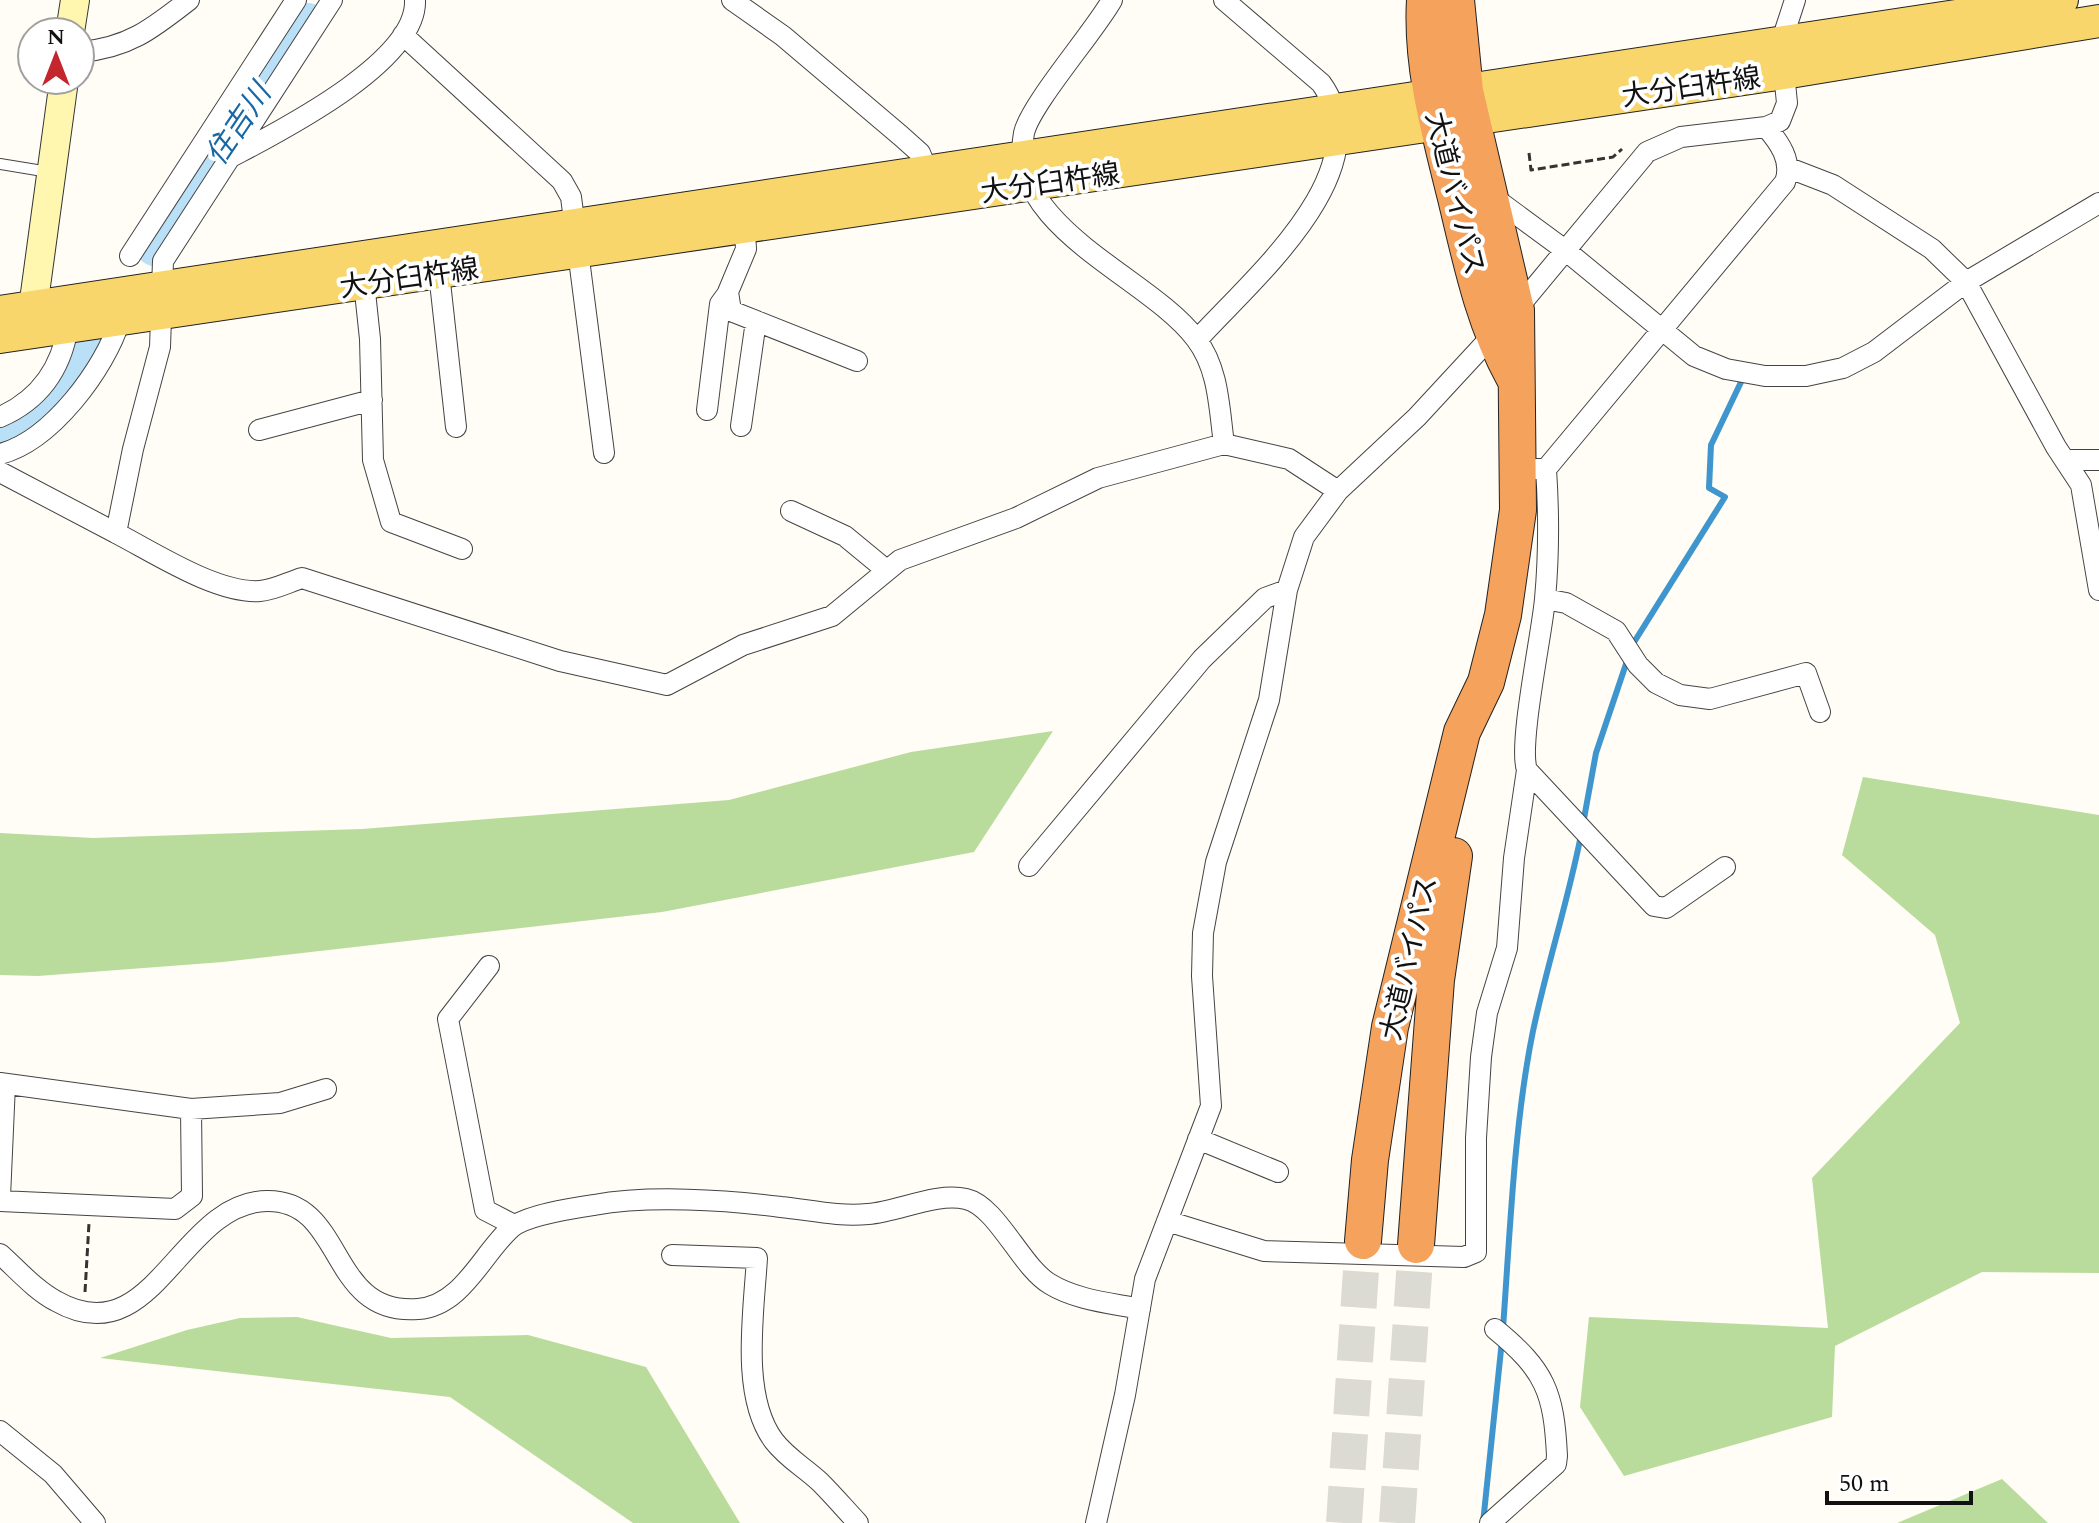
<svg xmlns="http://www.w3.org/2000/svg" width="2099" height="1523" viewBox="0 0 2099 1523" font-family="Spectral,'Noto Sans JP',serif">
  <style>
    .forest { fill: #b9dc9c }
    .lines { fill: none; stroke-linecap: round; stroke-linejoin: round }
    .stream { stroke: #3f96cf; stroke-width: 6 }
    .river { stroke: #b9e0f7; stroke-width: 34 }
    .highway-tunnel { stroke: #dbdad3; stroke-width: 36; stroke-dasharray: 36 18; stroke-linecap: butt }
    .lane-casing { stroke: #444; stroke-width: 12 }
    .street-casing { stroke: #444; stroke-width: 22 }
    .secondary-casing { stroke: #333; stroke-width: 30 }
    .primary-casing { stroke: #222; stroke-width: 34 }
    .highway-casing { stroke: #222; stroke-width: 38 }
    .path { stroke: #333; stroke-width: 3; stroke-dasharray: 8 4; stroke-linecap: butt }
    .lane { stroke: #fff; stroke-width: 10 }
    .street { stroke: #fff; stroke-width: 20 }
    .secondary { stroke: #fff6b0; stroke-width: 28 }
    .primary { stroke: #f9d66b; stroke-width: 32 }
    .highway { stroke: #f5a25d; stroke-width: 36 }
    .labels { text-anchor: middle; stroke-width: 8; stroke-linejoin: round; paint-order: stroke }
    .street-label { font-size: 28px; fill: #111; stroke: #fff }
    .water-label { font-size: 30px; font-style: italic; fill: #1768a6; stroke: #fff }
  </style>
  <rect width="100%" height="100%" fill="#fffdf5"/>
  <path class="forest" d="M1053,731L974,852L662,912L223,962L38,976L0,975V833L93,838L362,829L729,800L911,752Z
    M1863,777L2099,815V1273L1982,1272L1835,1346L1832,1417L1624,1476L1580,1407L1589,1317L1828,1328L1812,1178L1960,1023L1935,935L1842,855Z
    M297,1317L391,1338L528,1335L646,1367L740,1523H633L450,1397L100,1358L187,1330L240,1318Z
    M2002,1479L2048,1523H1897Z"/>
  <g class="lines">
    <path class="stream" d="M1631,647L1725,497L1709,488L1711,445L1742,380
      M1583,824L1596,753L1628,658
      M1503,1328C1510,1233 1514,1124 1533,1031C1547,965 1568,901 1581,835
      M1483,1523L1502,1340"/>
    <path class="river" d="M154,249L308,20
      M0,439C46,428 68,382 92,345"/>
    <path class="highway-tunnel" d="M1344,1523L1363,1241
      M1397,1523L1416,1245"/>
    <g class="lane-casing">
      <path id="lane" d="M0,164L49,172"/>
    </g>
    <g class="street-casing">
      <path id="street" d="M332,0L163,261L160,347L133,449L116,533C155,553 217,594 260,591C274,590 289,582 302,578L560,661L667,685L743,645L832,616L900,560L1016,518L1098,478L1224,444L1289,459L1338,491
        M732,0L783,36L901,136L920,153L931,179
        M1112,0C1094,32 1030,105 1024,133C1006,228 1149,276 1196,339C1219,369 1219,408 1224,444
        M403,35L562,181L571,197L604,453
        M80,52C128,48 152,29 189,0
        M231,157C278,132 418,62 415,0
        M1789,168L1833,185L1932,249L1966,282L2056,447L2081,485L2099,590
        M1493,197L1565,250L1694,356L1726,369L1765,376H1806L1843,368L1874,352L1966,282L2099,203
        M744,218L746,249L728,292L731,311L857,361
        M130,256L296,0
        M438,264L456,427
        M363,273L370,339L373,460L391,522L462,549
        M1197,340C1250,281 1384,170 1321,83L1224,0
        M707,410L720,304L728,293
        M0,417C39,400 61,369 68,327
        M741,426L756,321
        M259,430L372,400
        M0,454C51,441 105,369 120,320
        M2066,460H2099
        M1534,469H1546L1785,182C1793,161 1779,142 1766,127
        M1546,469C1549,513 1549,555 1545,599C1542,634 1518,745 1527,770L1654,906L1666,908L1725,867
        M0,472L116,533
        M791,511L845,536L885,569
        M1545,599L1566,603L1616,631L1638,665L1656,683L1680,695L1710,699L1806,673L1820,712
        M1029,866L1202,659L1265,598L1287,590
        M489,966L448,1019L485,1210L514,1225
        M0,1083L191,1109L280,1103L326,1089
        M1198,1139L1278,1172
        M0,1197L5,1084
        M0,1201L175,1209L192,1196L191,1109
        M1167,1221L1264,1251L1464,1257L1476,1252V1138L1481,1057L1487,1013L1507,948L1514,858L1527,770
        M0,1254C17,1269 35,1290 56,1301C154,1357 179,1202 267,1201C346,1200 327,1316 418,1309C462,1306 482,1254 511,1228C526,1215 574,1208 594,1205C649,1195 726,1200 781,1207C810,1210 839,1217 868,1214C898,1212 936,1192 966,1199C997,1206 1021,1267 1050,1284C1076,1300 1111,1303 1140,1309
        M672,1255L757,1258C754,1311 740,1396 774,1441C788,1459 804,1467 820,1482C833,1495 845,1509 858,1523
        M0,1431L53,1474L95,1523
        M1096,1523L1125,1395L1145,1279L1211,1106L1202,976L1203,933L1216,862L1269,700L1287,590L1304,537L1338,491L1417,417L1516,310L1647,152L1681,137L1766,127L1780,121L1787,103L1781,43L1795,0
        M1490,1523L1556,1464L1557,1456C1554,1392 1545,1370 1495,1329"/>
    </g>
    <g class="secondary-casing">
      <path id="secondary" d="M70,32L75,0
        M35,329L33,308L64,80"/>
    </g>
    <g class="primary-casing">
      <path id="primary" d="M0,312L2062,0
        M0,337L1784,73L2099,21"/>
    </g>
    <g class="highway-casing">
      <path id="highway" d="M1425,0C1421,67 1440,133 1456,198C1471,260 1483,321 1514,377
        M1363,1241L1370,1160L1390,1027L1462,732L1486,682L1503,615L1518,510L1516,310L1465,91L1456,0
        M1416,1245L1436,980L1454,856"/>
    </g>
    <path class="path" d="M1529,153L1531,170L1613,157L1622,149
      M85,1292L89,1223"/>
    <use href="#lane" class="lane"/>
    <use href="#street" class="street"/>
    <use href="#secondary" class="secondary"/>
    <use href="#primary" class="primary"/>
    <use href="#highway" class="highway"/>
  </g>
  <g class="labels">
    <g class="street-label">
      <text transform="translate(1691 86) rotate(-8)" y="10">大分臼杵線</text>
      <text transform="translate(1050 182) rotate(-8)" y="10">大分臼杵線</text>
      <text transform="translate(1456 193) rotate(76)" y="10">大道バイパス</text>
      <text transform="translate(409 277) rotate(-8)" y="10">大分臼杵線</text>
      <text transform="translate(1408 958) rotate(-77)" y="10">大道バイパス</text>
    </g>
    <g class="water-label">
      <text transform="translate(238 124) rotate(-56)" y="10">住吉川</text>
    </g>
  </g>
  <g transform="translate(56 56)"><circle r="38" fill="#ffffff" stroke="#a0a0a0" stroke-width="2"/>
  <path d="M0-6L14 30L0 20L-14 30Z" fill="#c4262e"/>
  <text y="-12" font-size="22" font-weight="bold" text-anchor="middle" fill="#111111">N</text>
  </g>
  <path d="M1827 1491v12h144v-12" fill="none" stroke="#111111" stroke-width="4"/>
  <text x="1839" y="1491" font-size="24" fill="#111111" stroke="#ffffff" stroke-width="6" paint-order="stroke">50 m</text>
</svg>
